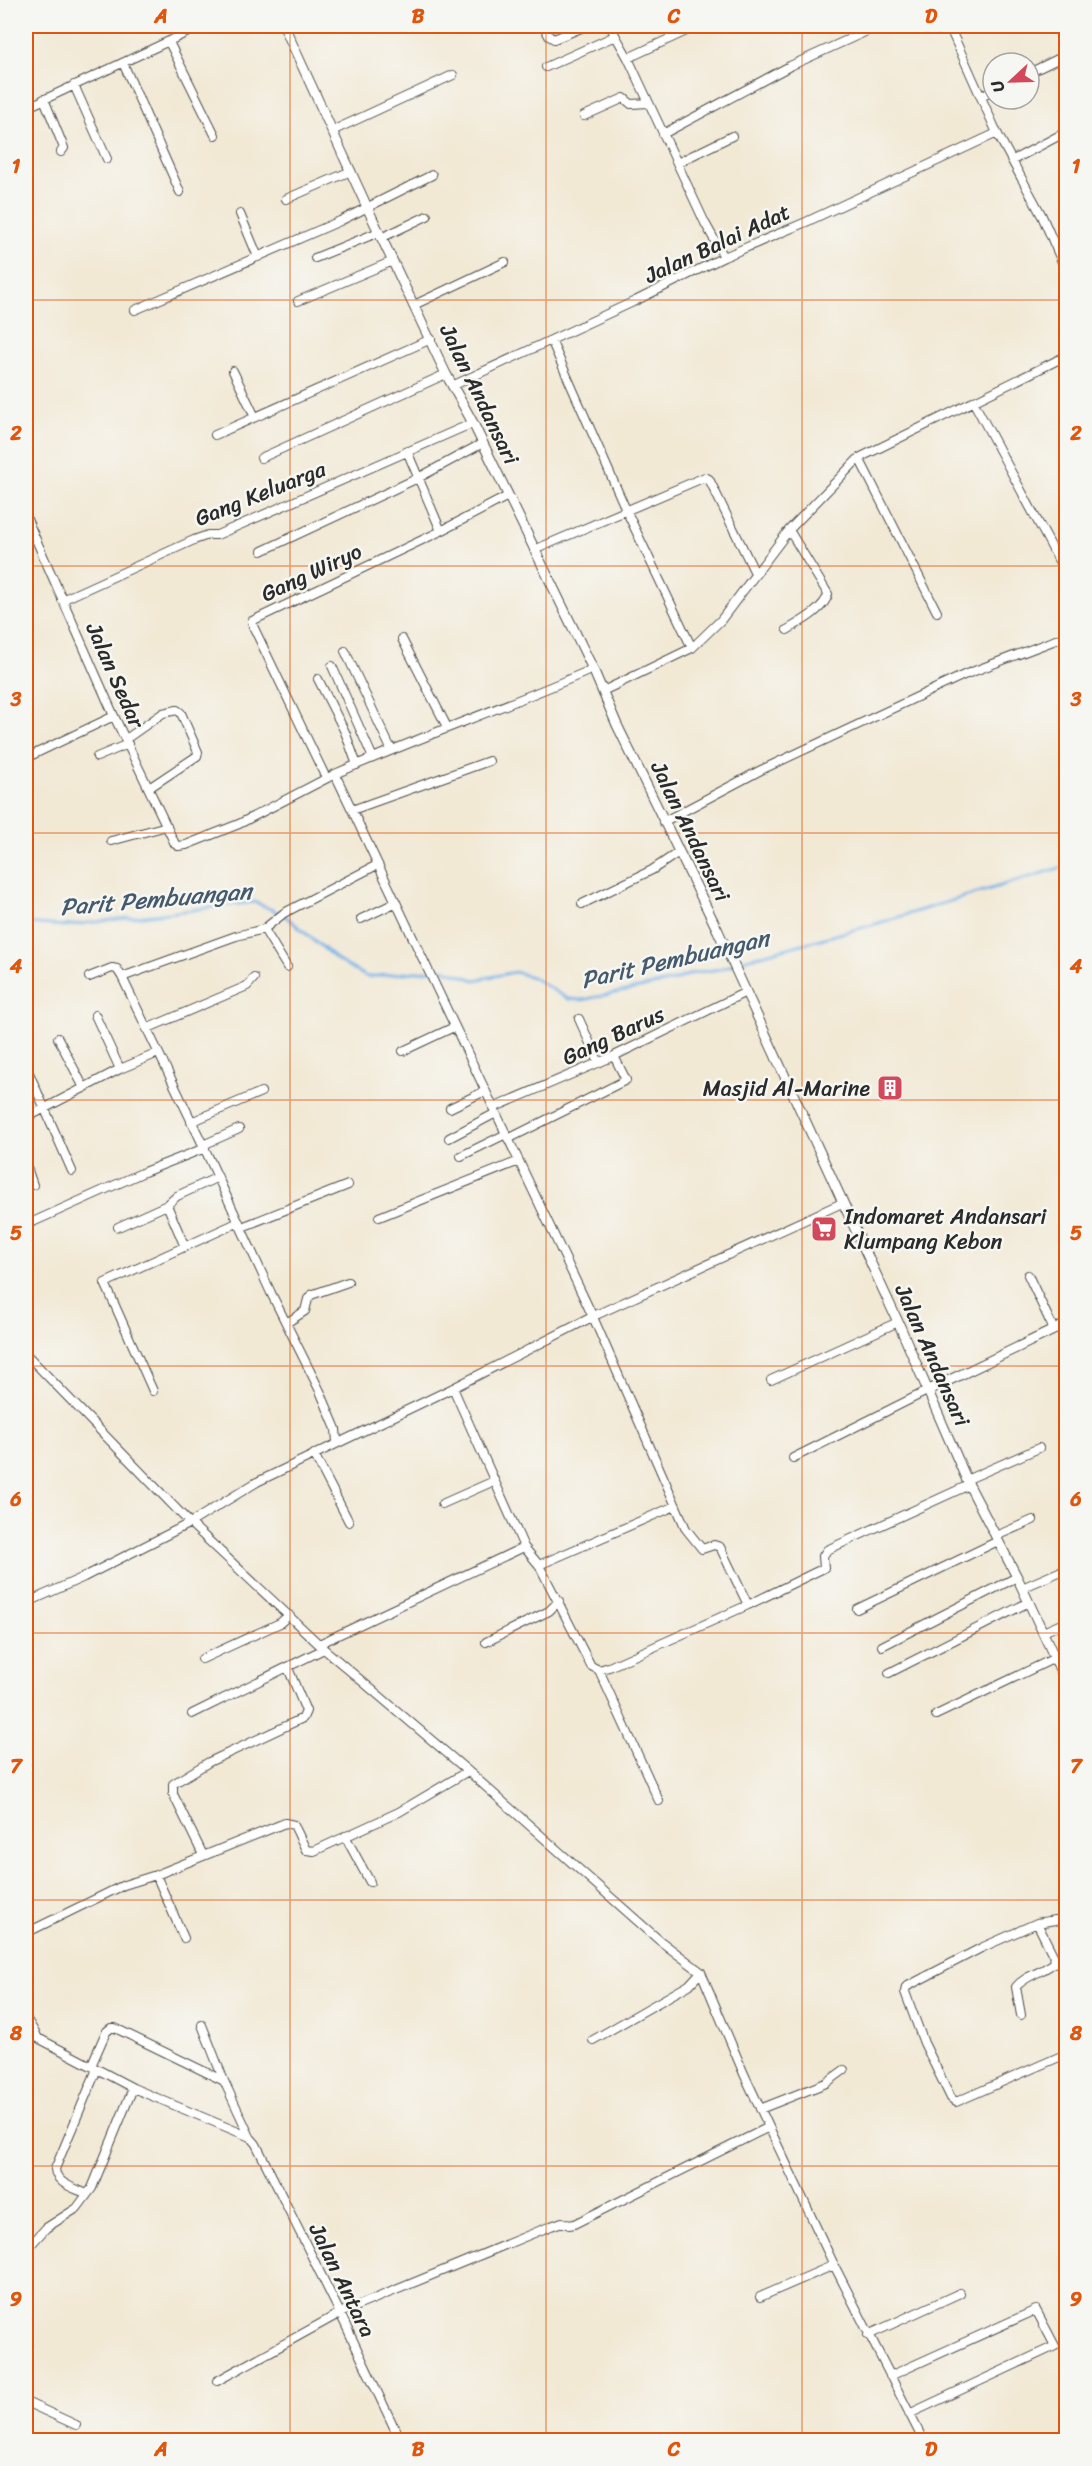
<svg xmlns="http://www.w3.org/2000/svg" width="1092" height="2466" viewBox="0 0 1092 2466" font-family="Sriracha,sans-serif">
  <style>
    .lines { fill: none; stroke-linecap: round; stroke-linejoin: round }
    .stream { stroke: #74b0e6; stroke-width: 3 }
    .minor-casing { stroke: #494844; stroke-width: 10 }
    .tertiary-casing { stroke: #494844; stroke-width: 11 }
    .minor { stroke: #fff; stroke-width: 8 }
    .tertiary { stroke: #fff; stroke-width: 9 }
    .grid { fill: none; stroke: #df570e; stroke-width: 1.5; stroke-opacity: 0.55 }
    .labels { text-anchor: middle; stroke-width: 5; stroke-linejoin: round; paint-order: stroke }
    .street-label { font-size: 22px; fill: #2b2b2b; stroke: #f6f6f2 }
    .poi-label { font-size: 22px; fill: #2b2b2b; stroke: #f6f6f2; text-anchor: end }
    .water-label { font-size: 24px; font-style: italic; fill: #455a6c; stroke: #f6f6f2 }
    .neatline { fill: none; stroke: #df570e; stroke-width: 2 }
    .grid-label { font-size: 20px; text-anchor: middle; font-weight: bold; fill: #df570e }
  </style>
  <rect width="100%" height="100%" fill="#f6f6f2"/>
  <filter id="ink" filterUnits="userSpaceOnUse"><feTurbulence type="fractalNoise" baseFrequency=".0167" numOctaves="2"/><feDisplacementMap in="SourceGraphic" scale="12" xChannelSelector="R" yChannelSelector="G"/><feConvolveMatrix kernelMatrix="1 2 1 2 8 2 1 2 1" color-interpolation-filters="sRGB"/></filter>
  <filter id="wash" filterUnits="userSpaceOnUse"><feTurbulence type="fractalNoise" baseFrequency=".008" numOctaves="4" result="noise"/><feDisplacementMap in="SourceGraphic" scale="24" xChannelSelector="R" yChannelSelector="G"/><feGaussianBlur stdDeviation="1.35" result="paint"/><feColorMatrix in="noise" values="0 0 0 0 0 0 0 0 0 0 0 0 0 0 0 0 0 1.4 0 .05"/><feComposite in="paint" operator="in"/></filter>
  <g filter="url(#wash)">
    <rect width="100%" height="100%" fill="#f2e9d5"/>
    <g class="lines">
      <path class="stream" d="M26,923L64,926L255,902L284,915L340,962L367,977L443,969L475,980L515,972L532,977L568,999L582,1000L673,981L693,973L720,969L743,960L872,925L1066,866"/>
    </g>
  </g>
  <g filter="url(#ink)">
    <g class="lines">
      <g class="minor-casing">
        <path id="minor" d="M544,26L549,36L554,39L586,26
          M610,26L628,58L705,223L724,257
          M949,26L997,133L1042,216L1066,271
          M169,42L215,135
          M628,58L697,26
          M123,63L180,192
          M546,67L615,36
          M1029,73L1066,55
          M74,85L107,159
          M981,96L993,90
          M44,99L64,148L61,152
          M26,108L201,26
          M584,116L624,98L631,104L648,103
          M332,131L453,75
          M663,134L790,66L878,26
          M1013,160L1066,132
          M677,163L732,136
          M286,199L351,171
          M240,214L258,257
          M381,238L427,216
          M315,258L379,232
          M298,301L393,261
          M414,305L505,262
          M135,310L340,221L432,175
          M551,340L627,512L692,648
          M233,371L255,417
          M452,386L633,302L724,257L806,222L997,133
          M973,401L1066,574
          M215,435L431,339
          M407,451L441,531
          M261,458L446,374
          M859,458L937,612
          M26,517L114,716L175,844L178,846L186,845L239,824L335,774L593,1317L686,1529L702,1549L714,1545L720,1547L748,1605
          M534,550L705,477L709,479L755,573
          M262,551L418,478L483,443
          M62,600L194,540L208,535H217L473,423
          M787,630C800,622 825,609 828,594L789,530
          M402,639L447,727
          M345,651L391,749
          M332,666L373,758
          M318,679L345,732L357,765
          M603,691L692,648L721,620L789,530L859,458L1066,356
          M126,739L163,713L177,710L181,713L198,752L197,756L149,788
          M97,757L128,744
          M26,758L114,716
          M335,774C420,737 508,706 593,669
          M326,778L253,626L252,621L441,531L508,496
          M352,810L489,761
          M663,822L761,770L964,675L1066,636
          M111,841L167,826
          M582,904L652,870L679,852
          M361,919L395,903
          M264,929L287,967
          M89,977L112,968L117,969L122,977L236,936L264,929L284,913L377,865
          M122,977L203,1145L271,1293L320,1391L336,1429L337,1442
          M95,1015L120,1069
          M579,1019L599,1063
          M146,1029L247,986L254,978
          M58,1038L84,1088
          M403,1051L454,1027
          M26,1066L72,1171
          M450,1108L485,1091
          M493,1108L614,1056L746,992
          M26,1118L120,1069L158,1053
          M191,1122L261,1092
          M449,1138L496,1113
          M508,1139L626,1080L614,1056
          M203,1145L239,1129
          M461,1156L506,1134
          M26,1165L33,1185
          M167,1205L185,1247
          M379,1217L519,1161
          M26,1225L144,1172L205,1148
          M118,1227L167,1205L177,1196L218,1177
          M242,1227L348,1185
          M1028,1275L1054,1330
          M288,1322L305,1311L308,1299L311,1295L348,1282
          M26,1354L190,1523L324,1649L468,1771L659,1940L701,1972L744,2074L834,2265L923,2440
          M771,1380L898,1322
          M453,1388L524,1547L539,1565L591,1666L599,1670L609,1667L748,1605L824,1568L823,1556L827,1550L969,1485
          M153,1391L105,1283L239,1222
          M314,1454L349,1522
          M793,1458L929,1390
          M966,1480L1039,1448
          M442,1504L494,1481
          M996,1536L1033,1520
          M539,1565L675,1506
          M1022,1588L1066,1569
          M26,1603L84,1577L190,1523L257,1482L453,1388L598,1314L842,1203
          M857,1609L998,1541
          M1043,1632L1066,1622
          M486,1642L549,1611L559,1601
          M319,1644L524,1547
          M882,1646L1017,1577
          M202,1659L280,1623L289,1615
          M599,1670L659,1801
          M889,1673L1029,1602
          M192,1714L324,1649
          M936,1715L1055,1658
          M345,1836L370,1882
          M203,1855L173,1794V1784L209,1762L303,1718L306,1711L288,1668
          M156,1875L184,1938
          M1066,1922L1055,1920L1037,1923L981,1948L906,1987L905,1992L924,2043L951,2098L956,2102L1066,2054
          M26,1933L124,1885L156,1875L285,1823L294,1825L306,1850L314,1851L399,1812L468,1771
          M1021,2015L1016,1987C1025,1975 1045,1972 1056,1961L1037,1923
          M26,2018L38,2038L133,2088L92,2188L77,2208L46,2228L26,2250
          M202,2025L224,2081L250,2137L256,2144L340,2313L400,2440
          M593,2040L689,1985L701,1972
          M91,2066L106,2032L111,2028H115L224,2081
          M133,2088L250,2137
          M760,2109L826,2083L844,2070
          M87,2194C75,2188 56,2184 55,2169L97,2069
          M760,2297L834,2265
          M868,2335L960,2293
          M26,2348L28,2344
          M890,2376L1036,2310L1055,2346L909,2414
          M217,2381L340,2313L551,2226L562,2222L569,2225L574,2224L769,2127
          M26,2402L76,2425"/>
      </g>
      <g class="tertiary-casing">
        <path id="tertiary" d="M284,26L367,207L446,374L473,423L593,669L617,725L718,931L898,1322L969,1485L1017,1577L1066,1682
          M929,1390L1066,1324"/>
      </g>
      <use href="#minor" class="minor"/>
      <use href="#tertiary" class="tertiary"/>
    </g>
  </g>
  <path class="grid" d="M290,26V2440M546,26V2440M802,26V2440M26,300H1066M26,566H1066M26,833H1066M26,1100H1066M26,1366H1066M26,1633H1066M26,1900H1066M26,2166H1066"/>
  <defs>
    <g id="building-square" transform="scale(1.35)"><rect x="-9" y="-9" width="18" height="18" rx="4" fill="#d1495b" stroke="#f6f6f2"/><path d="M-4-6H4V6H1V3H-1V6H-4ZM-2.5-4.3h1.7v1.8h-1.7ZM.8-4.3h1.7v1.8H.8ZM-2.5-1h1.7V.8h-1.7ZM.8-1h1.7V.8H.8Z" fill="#fff"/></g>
    <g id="supermarket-square" transform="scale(1.35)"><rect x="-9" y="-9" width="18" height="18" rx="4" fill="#d1495b" stroke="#f6f6f2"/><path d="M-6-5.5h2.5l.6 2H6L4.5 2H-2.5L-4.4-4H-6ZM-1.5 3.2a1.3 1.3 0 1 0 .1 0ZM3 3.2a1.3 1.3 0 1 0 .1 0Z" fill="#fff"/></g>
  </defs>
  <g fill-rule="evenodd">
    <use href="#building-square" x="890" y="1088"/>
    <use href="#supermarket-square" x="824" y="1229"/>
  </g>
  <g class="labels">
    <g class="street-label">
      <text transform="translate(717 243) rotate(-25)" y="8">Jalan Balai Adat</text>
      <text transform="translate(480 394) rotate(64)" y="8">Jalan Andansari</text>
      <text transform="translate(260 493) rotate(-22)" y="8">Gang Keluarga</text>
      <text transform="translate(311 572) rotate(-25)" y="8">Gang Wiryo</text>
      <text transform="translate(116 675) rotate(66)" y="8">Jalan Sedar</text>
      <text transform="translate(691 831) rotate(64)" y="8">Jalan Andansari</text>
      <text transform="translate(613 1035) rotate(-25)" y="8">Gang Barus</text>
      <text transform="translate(933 1355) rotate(66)" y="8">Jalan Andansari</text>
      <text transform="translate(343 2280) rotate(64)" y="8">Jalan Antara</text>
    </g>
    <g class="poi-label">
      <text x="870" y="1096">Masjid Al-Marine</text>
      <text x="844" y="1224" text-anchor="start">Indomaret Andansari<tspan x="844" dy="25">Klumpang Kebon</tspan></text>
    </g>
    <g class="water-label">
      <text transform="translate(156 899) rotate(-5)" y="8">Parit Pembuangan</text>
      <text transform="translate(675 959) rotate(-13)" y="8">Parit Pembuangan</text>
    </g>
  </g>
  <rect width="1092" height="2466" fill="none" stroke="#f6f6f2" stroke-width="66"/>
  <g transform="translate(1011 81) rotate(248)"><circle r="28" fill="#f6f6f2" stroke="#a5a5a2" stroke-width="1.5"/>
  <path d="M0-4.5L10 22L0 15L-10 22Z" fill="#d1495b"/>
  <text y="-9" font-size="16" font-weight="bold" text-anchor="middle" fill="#2b2b2b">U</text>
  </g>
  <rect x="33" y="33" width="1026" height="2400" class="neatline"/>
  <g class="grid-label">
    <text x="161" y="23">A</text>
    <text x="418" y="23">B</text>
    <text x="674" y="23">C</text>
    <text x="931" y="23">D</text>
    <text x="16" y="173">1</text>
    <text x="1076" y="173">1</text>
    <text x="16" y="440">2</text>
    <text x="1076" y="440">2</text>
    <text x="16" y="706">3</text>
    <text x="1076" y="706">3</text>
    <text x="16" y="973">4</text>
    <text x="1076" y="973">4</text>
    <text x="16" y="1240">5</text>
    <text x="1076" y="1240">5</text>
    <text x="16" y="1506">6</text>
    <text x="1076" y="1506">6</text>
    <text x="16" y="1773">7</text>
    <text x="1076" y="1773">7</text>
    <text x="16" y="2040">8</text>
    <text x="1076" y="2040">8</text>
    <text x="16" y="2306">9</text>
    <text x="1076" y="2306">9</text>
    <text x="161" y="2456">A</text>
    <text x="418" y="2456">B</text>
    <text x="674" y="2456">C</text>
    <text x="931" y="2456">D</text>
  </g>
</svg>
